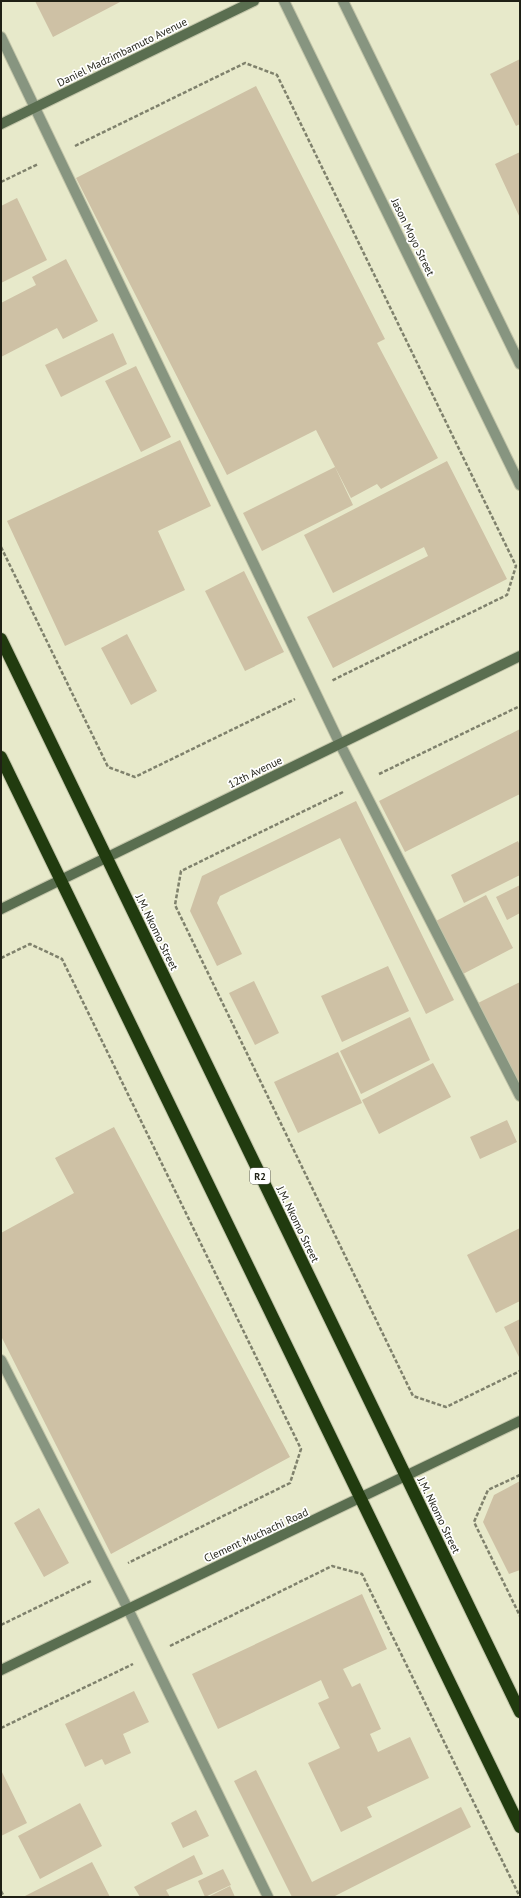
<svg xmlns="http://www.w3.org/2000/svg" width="521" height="1898" viewBox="0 0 521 1898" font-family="'PT Sans',sans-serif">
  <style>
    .building { fill: #cec1a5 }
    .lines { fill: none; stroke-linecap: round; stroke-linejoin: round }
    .lane-casing { stroke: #c3c5a9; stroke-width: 12 }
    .street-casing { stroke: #c3c5a9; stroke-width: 12 }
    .secondary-casing { stroke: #c3c5a9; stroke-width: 12 }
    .highway-casing { stroke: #c3c5a9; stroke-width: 14 }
    .path { stroke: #7f816c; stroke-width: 2.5; stroke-dasharray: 4 2; stroke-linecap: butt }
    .lane { stroke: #879580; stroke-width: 10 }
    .street { stroke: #879580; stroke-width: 10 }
    .secondary { stroke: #5a6e50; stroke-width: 10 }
    .highway { stroke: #213b0f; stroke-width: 12 }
    .labels { text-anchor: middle; stroke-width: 3.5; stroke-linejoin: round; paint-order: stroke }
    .shield { fill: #fff; stroke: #62635b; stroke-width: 1 }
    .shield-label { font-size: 10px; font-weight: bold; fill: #1f2015 }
    .street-label { font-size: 11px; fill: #1f2015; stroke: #fff }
  </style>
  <rect width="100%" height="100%" fill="#e7e9ca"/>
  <path class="building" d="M35,1H122L53,37Z
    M520,59V124L516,126L490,74Z
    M256,86L385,339L377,343L438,458L381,489L377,484L351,498L316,430L227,475L76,178Z
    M520,152V218L495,164Z
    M17,198L47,260L1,283V206Z
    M66,259L98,321L63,339L57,328L1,357V303L36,285L32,277Z
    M113,333L127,364L61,397L45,365Z
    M136,366L171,437L141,452L105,381Z
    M180,440L211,506L158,531L185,590L65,646L7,521Z
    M447,461L507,579L333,668L307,617L428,556L424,547L333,593L304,535Z
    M335,467L353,505L262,551L243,513Z
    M244,571L284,652L245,671L205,591Z
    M127,634L157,691L131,705L101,648Z
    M520,729V794L405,852L379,801Z
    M356,801L454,1000L426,1014L340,838L220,896L217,903L242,954L217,966L190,911L202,876Z
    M518,841L520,846V875L464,903L451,875Z
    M520,885V913L507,920L496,897Z
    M486,895L513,948L463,974L436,921Z
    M388,966L409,1011L342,1042L321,996Z
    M254,981L279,1033L255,1045L229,993Z
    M520,982V1091L476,1004Z
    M410,1017L430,1060L361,1094L340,1051Z
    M338,1052L362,1103L298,1133L274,1082Z
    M433,1063L451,1097L379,1134L362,1100Z
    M507,1120L517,1142L480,1159L470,1137Z
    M114,1127L290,1457L111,1554L1,1336V1233L74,1193L55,1158Z
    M520,1228V1301L496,1313L467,1255Z
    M520,1319V1359L504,1327Z
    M520,1481V1570L509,1574L483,1522L494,1495Z
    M39,1508L69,1563L44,1577L14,1523Z
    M362,1594L387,1649L343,1669L352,1687L360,1683L381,1729L370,1734L378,1752L410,1737L429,1778L367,1807L372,1817L341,1832L308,1763L340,1748L318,1703L329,1698L321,1680L218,1729L192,1674Z
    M134,1691L149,1722L123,1734L131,1753L105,1765L102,1759L85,1767L65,1724Z
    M1,1770L27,1823L1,1836Z
    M256,1770L312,1882L461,1807L471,1827L333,1897H292L234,1781Z
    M80,1803L102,1846L40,1879L18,1836Z
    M196,1810L209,1836L183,1848L171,1823Z
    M194,1855L203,1874L166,1890L170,1897H140L134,1887Z
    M92,1862L110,1897H23Z
    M223,1869L231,1885L205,1897L198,1881Z
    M230,1886L235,1897H208Z"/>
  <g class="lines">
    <g class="lane-casing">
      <path id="lane" d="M1,37L340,744L520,1096
        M1,1360L128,1609L268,1897"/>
    </g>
    <g class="street-casing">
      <path id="street" d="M284,1L520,485
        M343,1L520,364"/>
    </g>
    <g class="secondary-casing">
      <path id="secondary" d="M1,124L254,1
        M1,909L520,656
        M1,1670L520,1421"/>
    </g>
    <g class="highway-casing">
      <path id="highway" d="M1,639L520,1712
        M1,757L520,1827"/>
    </g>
    <path class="path" d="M75,146L245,63L277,75L516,566L507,595L331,681
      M1,182L38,164
      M1,547L108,767L135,777L295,699
      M379,774L520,706
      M343,792L181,871L175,905L413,1396L446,1407L520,1371
      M1,958L30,944L62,959L301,1449L290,1483L128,1563
      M520,1475L488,1490L474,1522L520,1616
      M1,1625L91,1581
      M170,1646L332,1566L362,1574L520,1897
      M1,1728L133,1664
      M1,1891L4,1897"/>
    <use href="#lane" class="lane"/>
    <use href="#street" class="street"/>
    <use href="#secondary" class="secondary"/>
    <use href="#highway" class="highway"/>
  </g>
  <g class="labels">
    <rect class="shield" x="250" y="1168" width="20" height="16" rx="3"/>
    <g class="shield-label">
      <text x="260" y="1180">R2</text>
    </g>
    <g class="street-label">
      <text transform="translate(122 52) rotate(-26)" y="4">Daniel Madzimbamuto Avenue</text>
      <text transform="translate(413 237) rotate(64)" y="4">Jason Moyo Street</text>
      <text transform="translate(255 772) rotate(-26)" y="4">12th Avenue</text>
      <text transform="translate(157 932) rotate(64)" y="4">J.M. Nkomo Street</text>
      <text transform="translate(298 1224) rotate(64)" y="4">J.M. Nkomo Street</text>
      <text transform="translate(439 1515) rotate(64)" y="4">J.M. Nkomo Street</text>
      <text transform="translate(256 1535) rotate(-25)" y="4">Clement Muchachi Road</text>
    </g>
  </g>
  <rect width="521" height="1898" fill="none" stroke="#1f2015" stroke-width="4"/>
</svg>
